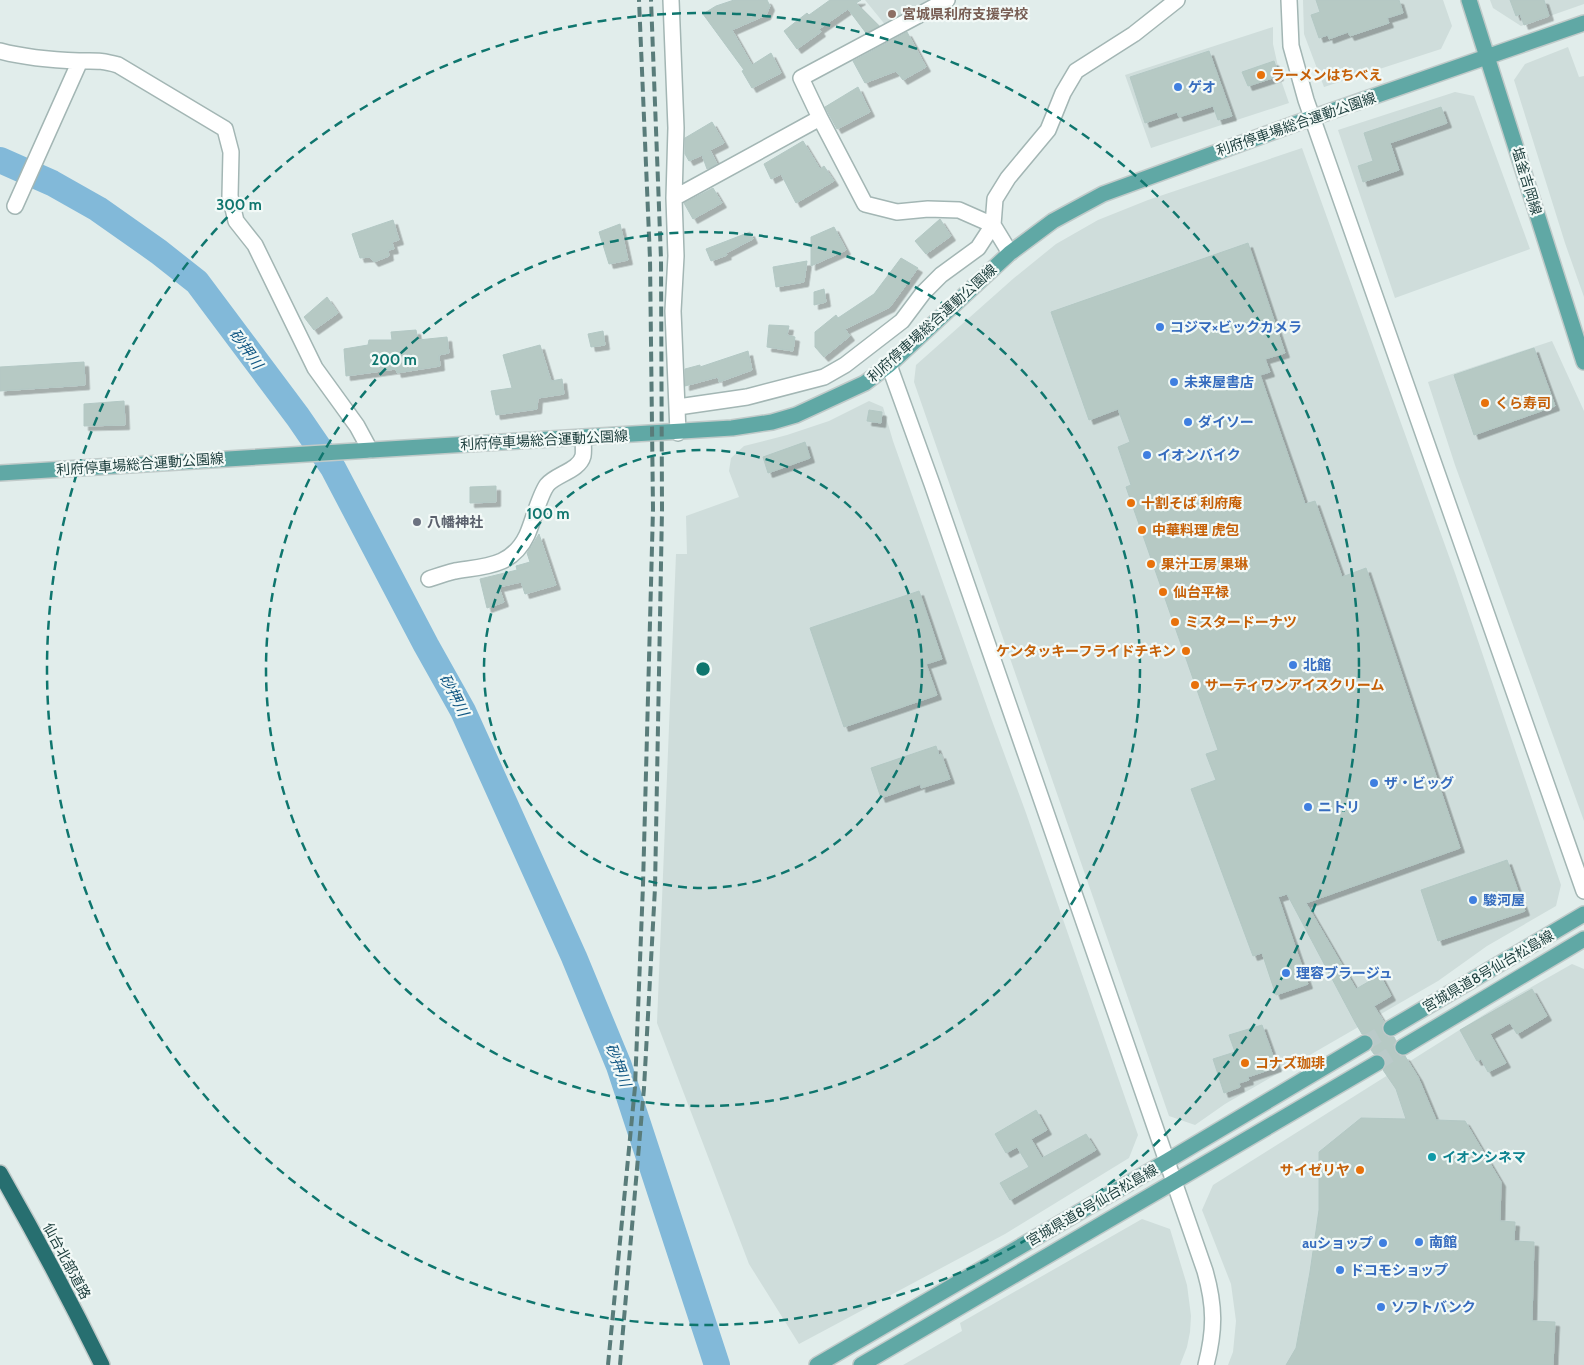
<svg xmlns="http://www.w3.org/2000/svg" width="1584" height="1365" viewBox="0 0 1584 1365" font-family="Cabin,'Noto Sans JP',sans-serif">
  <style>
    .built { fill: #cfdddb }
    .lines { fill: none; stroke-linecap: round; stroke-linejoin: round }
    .river { stroke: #82b9d9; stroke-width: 26 }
    .building { fill: #b6c9c4; stroke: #b3c8c4; filter: url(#shadow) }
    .major-tunnel { stroke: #bacac9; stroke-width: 15; stroke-dasharray: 15 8; stroke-linecap: butt }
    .minor-casing { stroke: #a3b6b4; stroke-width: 18 }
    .major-casing { stroke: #c0cac9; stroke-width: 18 }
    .highway-casing { stroke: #c0cac9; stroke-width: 18 }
    .minor { stroke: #fff; stroke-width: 15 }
    .major { stroke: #60a8a5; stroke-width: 15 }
    .highway { stroke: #276f70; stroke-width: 15 }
    .rail { stroke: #597c7a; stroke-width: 4; stroke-dasharray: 10 5; stroke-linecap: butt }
    .ring { fill: none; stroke: #0f766e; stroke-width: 2.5; stroke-dasharray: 9 6 }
    .education-dot { fill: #8d6e63; stroke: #f2f9f7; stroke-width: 2 }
    .food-dot { fill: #e8710a; stroke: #f2f9f7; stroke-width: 2 }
    .shop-dot { fill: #3f7fe0; stroke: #f2f9f7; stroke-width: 2 }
    .worship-dot { fill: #6b7280; stroke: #f2f9f7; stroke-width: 2 }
    .culture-dot { fill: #0f9aa8; stroke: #f2f9f7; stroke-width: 2 }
    .labels { text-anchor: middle; stroke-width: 4.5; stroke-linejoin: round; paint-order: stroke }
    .education-label { font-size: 14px; font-weight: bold; fill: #785e54; stroke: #f2f9f7; text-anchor: start }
    .food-label { font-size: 14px; font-weight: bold; fill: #c56008; stroke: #f2f9f7; text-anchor: start }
    .shop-label { font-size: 14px; font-weight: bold; fill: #366cbe; stroke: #f2f9f7; text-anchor: start }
    .street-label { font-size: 14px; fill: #1f403f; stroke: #f2f9f7 }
    .worship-label { font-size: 14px; font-weight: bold; fill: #5b616d; stroke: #f2f9f7; text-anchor: start }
    .culture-label { font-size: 14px; font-weight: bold; fill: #0d838f; stroke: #f2f9f7; text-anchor: start }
    .water-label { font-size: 15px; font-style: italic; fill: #125884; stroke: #f2f9f7 }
    .centre { fill: #0f766e; stroke: #f2f9f7; stroke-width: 2.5 }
    .ring-label { font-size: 15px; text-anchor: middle; font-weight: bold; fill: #0f766e; stroke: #f2f9f7; stroke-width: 4.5; stroke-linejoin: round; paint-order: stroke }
  </style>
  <defs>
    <filter id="shadow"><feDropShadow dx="4.5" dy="4.5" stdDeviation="0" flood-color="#0004"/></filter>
  </defs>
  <rect width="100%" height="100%" fill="#e1edeb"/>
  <path class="built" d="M865,0H930L887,27Z
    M1303,0H1443L1452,26L1441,49L1324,87L1304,34Z
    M1490,0H1584V4L1521,26L1493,8Z
    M1273,27V44L1281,80L1289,103L1151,148L1125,75Z
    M1568,47L1579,77L1584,76V297L1565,243L1514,80L1525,64Z
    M1455,92L1474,96L1530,249L1395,298L1338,130Z
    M1302,148L1455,573L1561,885L1556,906L1487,946L1438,981L1225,1104L1195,1125L1169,1116L914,382L916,365L1014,278L1056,244L1098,220L1148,200Z
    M1552,341L1584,411V821L1455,465L1428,382Z
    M869,401L883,407L893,441L991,718L1026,813L1138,1135L1129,1158L1005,1234L799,1344L749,1264L657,1023L676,554H687L686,516L739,497L729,471L731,458L744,446L787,435L829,421Z
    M1572,964L1584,969V1365H1228L1233,1352L1236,1321L1231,1284L1202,1210L1213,1185L1496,1007Z
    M1142,1219L1170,1229L1187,1285L1191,1316L1190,1332L1187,1347L1180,1365H903L962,1331L960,1323Z"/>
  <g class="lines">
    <path class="river" d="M0,160L52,183L98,209L159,252L197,282L298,417L333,468L426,645L463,711L574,957L619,1066L717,1365"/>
  </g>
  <path class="building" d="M734,0H767L770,6L766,15L732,30L752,65L771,53L781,73L752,88L742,71L744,70L703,14L716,6Z
    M830,0H861L856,3L879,26L866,33L848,9L819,29L821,32L797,49L784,31L807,13L809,15Z
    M1316,0H1399L1403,13L1387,18L1389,23L1350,36L1348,32L1329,39L1328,35L1319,38L1311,15L1320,12Z
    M1510,0H1544L1549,16L1524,25L1520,14L1516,16Z
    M907,32L926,67L903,80L896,71L865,83L853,61Z
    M1209,51L1232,116L1218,120L1213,106L1179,117L1177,112L1145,123L1130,77Z
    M1274,61L1279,76L1248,86L1242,72Z
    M858,87L870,112L837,129L825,107Z
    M1441,107L1447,123L1390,143L1399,170L1363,182L1358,166L1373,161L1364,133Z
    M712,122L724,143L710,150L717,164L707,169L702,155L689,161L685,154V138Z
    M803,141L820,169L824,166L834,181L796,203L781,174L771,179L764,164Z
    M713,188L722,203L693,219L684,203Z
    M940,219L951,236L926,254L915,241Z
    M393,220L399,240L392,242L394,249L388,250L389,256L374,262L370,257L360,258L352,234Z
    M620,224L628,260L609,264L599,232Z
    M834,227L846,250L811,266V237Z
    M750,232L753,239L726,253L727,255L711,261L706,249Z
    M1248,243L1285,353L1265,359L1270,372L1260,375L1305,504L1315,501L1342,577L1366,568L1460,848L1306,903L1356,989L1380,975L1391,996L1374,1006L1384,1022L1382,1028L1383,1032L1387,1036L1394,1037L1396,1041L1394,1047L1395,1052L1399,1055L1405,1056L1418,1077L1436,1120L1465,1121L1501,1182L1500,1221L1515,1222L1514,1241L1534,1242L1532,1321L1555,1322L1553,1365H1286L1296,1348L1310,1272L1319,1210V1152L1361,1118L1406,1119L1396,1089L1383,1070L1386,1063L1385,1059L1381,1055L1374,1054L1371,1050L1374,1043L1373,1038L1369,1035L1362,1034L1355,1022L1287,894L1278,897L1308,984L1276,995L1262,953L1253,956L1191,789L1216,780L1206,754L1218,750L1126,487L1131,485L1118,447L1130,442L1118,409L1089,420L1051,312Z
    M901,258L918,268L890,307L845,329L850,336L824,357L815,347V332L836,315L838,318L874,294Z
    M807,261L804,282L776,287L773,267Z
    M824,289L826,302L814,305V292Z
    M327,297L338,313L314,330L304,317Z
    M769,325L789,326L787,335L795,337L793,351L767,347Z
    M416,330L418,340L447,337L449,353L439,355L440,366L397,373L396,369L346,376L344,349L368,345L369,340H392L391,332Z
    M603,331L605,345L591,347L588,334Z
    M540,345L551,381L562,379L564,394L538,398L537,409L496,415L491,391L512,388L503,355Z
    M1534,348L1555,406L1474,435L1454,375Z
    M748,351L752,370L719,382L718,377L685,386V369L700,365V367Z
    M84,362L85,385L0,391V367Z
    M124,401L125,425L84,426V404Z
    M869,410L882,412L881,423L867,421Z
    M805,442L810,458L768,473L763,457Z
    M496,486V502L470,503V487Z
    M539,534L556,585L525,594L521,582L499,587L504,602L487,608L480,579L517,570L516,566L530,562L527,553Z
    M919,591L942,659L926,664L937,695L844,727L810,628Z
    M936,746L939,755L941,754L950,779L921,788V784L881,798L871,768Z
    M1507,860L1525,911L1438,941L1421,890Z
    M1532,989L1547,1016L1517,1034L1510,1023L1490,1034L1506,1063L1488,1072L1481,1059L1477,1061L1460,1030Z
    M1262,1025L1277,1067L1248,1077L1249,1080L1239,1083L1240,1087L1224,1093L1213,1059L1235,1052L1229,1035Z
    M1036,1110L1047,1130L1031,1139L1042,1158L1086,1134L1096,1150L1010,1200L1000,1183L1029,1167L1017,1147L1006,1153L995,1134Z"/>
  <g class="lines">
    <path class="major-tunnel" d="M1365,1043L1391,1028
      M1377,1063L1403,1047"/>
    <g class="minor-casing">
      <path id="minor" d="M671,0L676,128L674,198L676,256L673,311L678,433
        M1289,0L1291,46L1306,100L1584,891
        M0,51C26,58 52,60 79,61C96,61 101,60 118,65L225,129L231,152L230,196L236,221L255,245L315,368L357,426L370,450
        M820,118L865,204L897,212L928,209L959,210L993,225L1010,253
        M674,198L820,118L801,78L947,0
        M15,206L80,61
        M889,365L932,484L1205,1271C1215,1306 1215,1330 1206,1365
        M678,407L747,397L824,377L845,365L902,321L923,293L941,275L978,248L993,225L995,199L1008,178L1048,130L1063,93L1076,71L1134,34L1177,0
        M429,579C438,576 446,573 455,571C485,566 512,567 527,535C533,522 539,496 547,485C556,474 579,471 583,456C584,451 583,443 583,437"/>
    </g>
    <g class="major-casing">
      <path id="major" d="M1469,0L1584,362
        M0,473L583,437L732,428L772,422L796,415L865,383L889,365L1010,253L1053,221L1103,194L1297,123L1584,23
        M1391,1028L1584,914
        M1403,1047L1584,939
        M817,1365L1167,1161L1365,1043
        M861,1365L1377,1063"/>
    </g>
    <g class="highway-casing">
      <path id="highway" d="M0,1173C36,1236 70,1300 102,1365"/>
    </g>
    <use href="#minor" class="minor"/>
    <use href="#major" class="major"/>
    <use href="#highway" class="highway"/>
    <path class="rail" d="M608,1365L635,1087L643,885L653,509L650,259L639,0
      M620,1365L644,1088L655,888L662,510L661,259L651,0"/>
  </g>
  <g class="ring">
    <circle cx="703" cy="669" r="219"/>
    <circle cx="703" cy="669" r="437"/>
    <circle cx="703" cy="669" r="656"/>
  </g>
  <circle class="education-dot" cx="892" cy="14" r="5"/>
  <g class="food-dot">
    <circle cx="1261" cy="75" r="5"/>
    <circle cx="1485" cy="403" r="5"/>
    <circle cx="1131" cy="503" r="5"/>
    <circle cx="1142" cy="530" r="5"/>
    <circle cx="1151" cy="564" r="5"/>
    <circle cx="1163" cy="592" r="5"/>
    <circle cx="1175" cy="622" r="5"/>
    <circle cx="1186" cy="651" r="5"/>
    <circle cx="1195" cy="685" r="5"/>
    <circle cx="1245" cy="1063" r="5"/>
    <circle cx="1360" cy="1170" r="5"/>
  </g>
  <g class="shop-dot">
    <circle cx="1178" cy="87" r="5"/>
    <circle cx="1160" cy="327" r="5"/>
    <circle cx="1174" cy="382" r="5"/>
    <circle cx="1188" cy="422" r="5"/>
    <circle cx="1147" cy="455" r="5"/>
    <circle cx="1293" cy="665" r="5"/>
    <circle cx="1374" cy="783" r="5"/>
    <circle cx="1308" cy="807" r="5"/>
    <circle cx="1473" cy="900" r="5"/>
    <circle cx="1286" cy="973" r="5"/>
    <circle cx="1419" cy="1242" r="5"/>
    <circle cx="1383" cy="1243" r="5"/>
    <circle cx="1340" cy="1270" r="5"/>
    <circle cx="1381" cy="1307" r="5"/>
  </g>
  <circle class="worship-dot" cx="417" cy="522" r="5"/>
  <circle class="culture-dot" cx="1432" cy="1157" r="5"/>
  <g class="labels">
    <g class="education-label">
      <text x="902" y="19">宮城県利府支援学校</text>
    </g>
    <g class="food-label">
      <text x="1271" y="80">ラーメンはちべえ</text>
      <text x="1495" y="408">くら寿司</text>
      <text x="1141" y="508">十割そば 利府庵</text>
      <text x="1152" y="535">中華料理 虎包</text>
      <text x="1161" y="569">果汁工房 果琳</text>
      <text x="1173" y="597">仙台平禄</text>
      <text x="1185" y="627">ミスタードーナツ</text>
      <text x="1176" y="656" text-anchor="end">ケンタッキーフライドチキン</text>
      <text x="1205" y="690">サーティワンアイスクリーム</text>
      <text x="1255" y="1068">コナズ珈琲</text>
      <text x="1350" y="1175" text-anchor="end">サイゼリヤ</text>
    </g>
    <g class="shop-label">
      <text x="1188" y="92">ゲオ</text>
      <text x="1170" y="332">コジマ×ビックカメラ</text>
      <text x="1184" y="387">未来屋書店</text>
      <text x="1198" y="427">ダイソー</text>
      <text x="1157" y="460">イオンバイク</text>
      <text x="1303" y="670">北館</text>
      <text x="1384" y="788">ザ・ビッグ</text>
      <text x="1318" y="812">ニトリ</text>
      <text x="1483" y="905">駿河屋</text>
      <text x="1296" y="978">理容ブラージュ</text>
      <text x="1429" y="1247">南館</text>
      <text x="1373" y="1248" text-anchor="end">auショップ</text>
      <text x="1350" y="1275">ドコモショップ</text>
      <text x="1391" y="1312">ソフトバンク</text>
    </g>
    <g class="street-label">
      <text transform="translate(1296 124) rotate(-19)" y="5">利府停車場総合運動公園線</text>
      <text transform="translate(1527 181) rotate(73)" y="5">塩釜吉岡線</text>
      <text transform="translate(932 323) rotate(-42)" y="5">利府停車場総合運動公園線</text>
      <text transform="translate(544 440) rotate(-3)" y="5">利府停車場総合運動公園線</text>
      <text transform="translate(140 464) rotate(-4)" y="5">利府停車場総合運動公園線</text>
      <text transform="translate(1488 971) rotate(-30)" y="5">宮城県道8号仙台松島線</text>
      <text transform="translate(1092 1205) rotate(-30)" y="5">宮城県道8号仙台松島線</text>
      <text transform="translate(67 1261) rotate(62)" y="5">仙台北部道路</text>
    </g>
    <g class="worship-label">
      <text x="427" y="527">八幡神社</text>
    </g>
    <g class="culture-label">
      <text x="1442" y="1162">イオンシネマ</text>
    </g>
    <g class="water-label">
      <text transform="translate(246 349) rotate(54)" y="5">砂押川</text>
      <text transform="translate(454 695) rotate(63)" y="5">砂押川</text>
      <text transform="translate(618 1065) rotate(69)" y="5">砂押川</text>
    </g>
  </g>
  <circle cx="703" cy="669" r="8" class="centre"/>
  <g class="ring-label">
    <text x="239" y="210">300 m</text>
    <text x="394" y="365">200 m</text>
    <text x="548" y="519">100 m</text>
  </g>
</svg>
